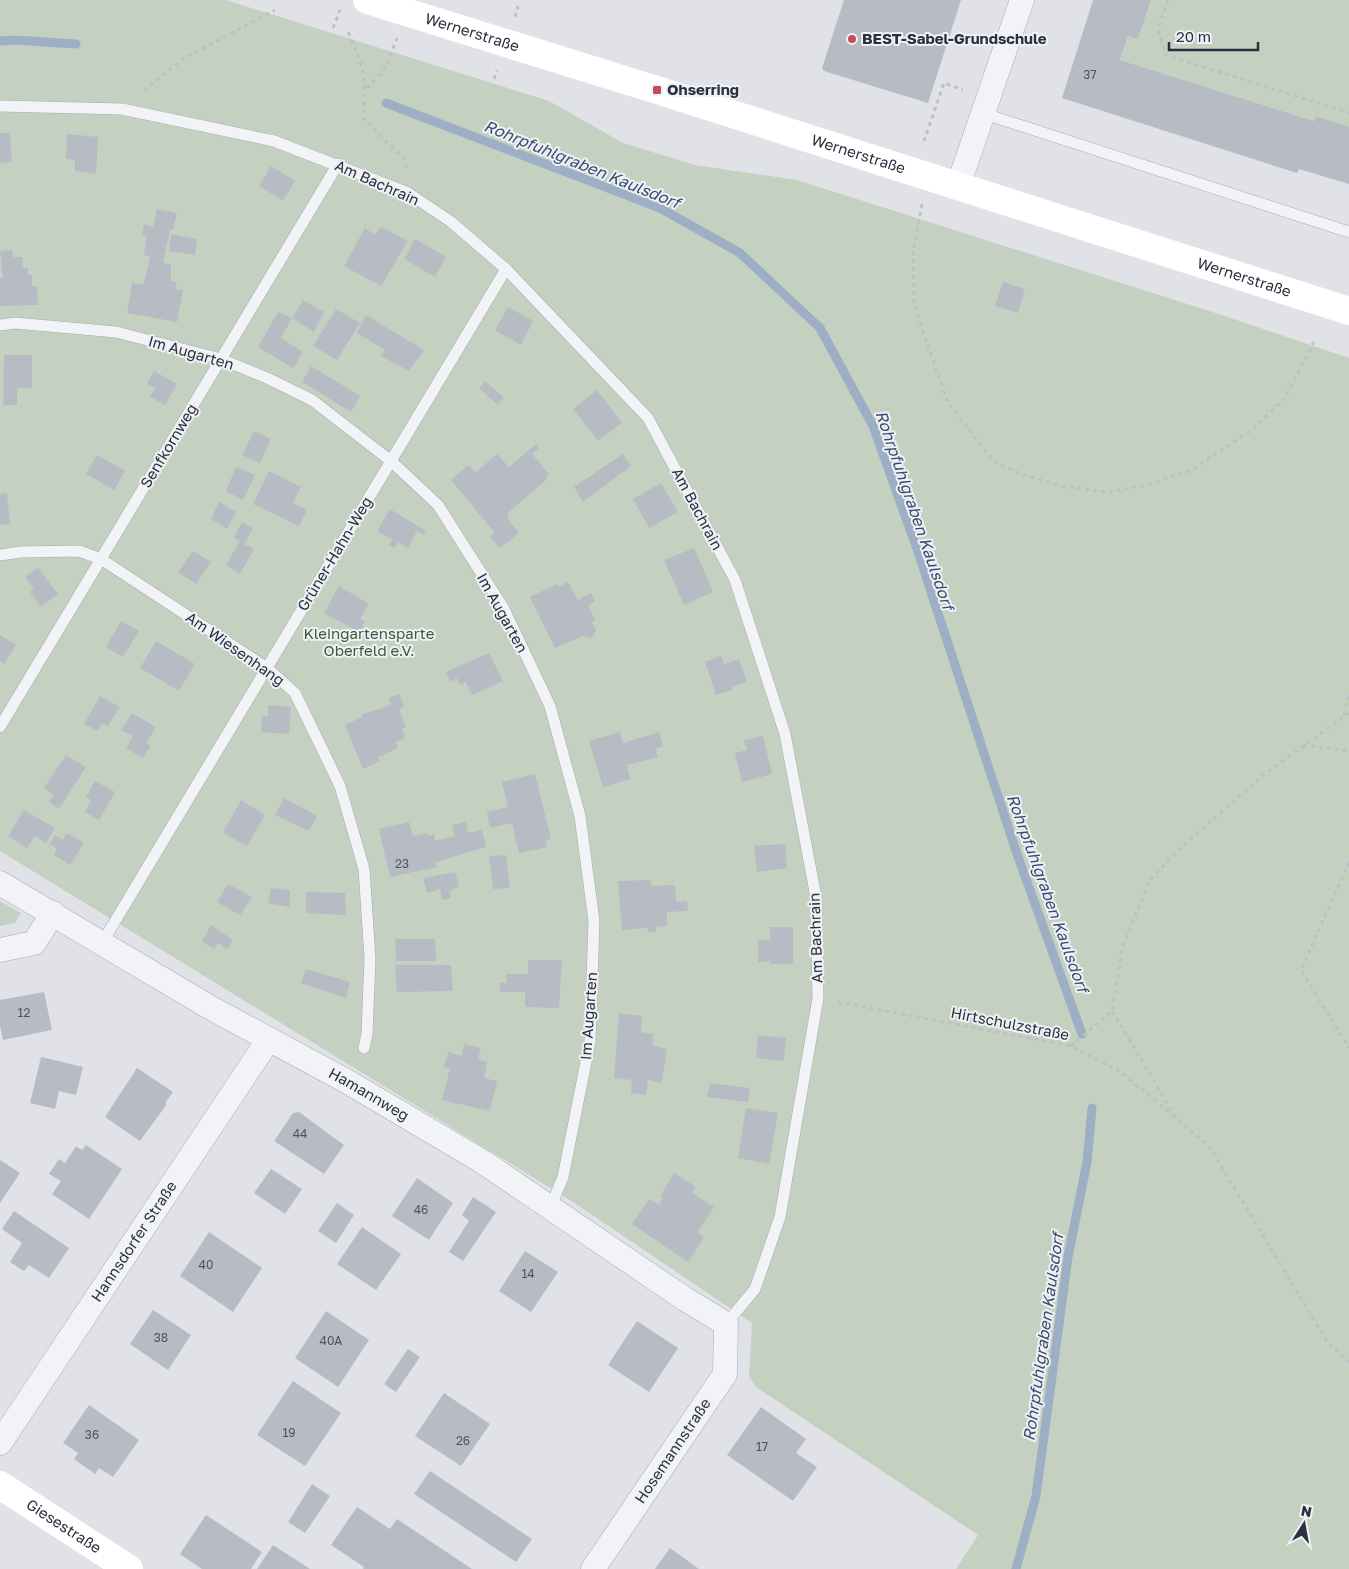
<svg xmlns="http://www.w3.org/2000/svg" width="1349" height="1569" viewBox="0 0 1349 1569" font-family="'Golos Text',sans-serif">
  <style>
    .green { fill: #c4d1c1 }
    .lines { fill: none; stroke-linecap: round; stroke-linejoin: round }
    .stream { stroke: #9daec5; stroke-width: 9 }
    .building { fill: #b7bbc4 }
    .lane-casing { stroke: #a6a9b2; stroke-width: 12 }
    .street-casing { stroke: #a6a9b2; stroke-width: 25 }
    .path { stroke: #bec0c6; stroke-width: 3; stroke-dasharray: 4 4; stroke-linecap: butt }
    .lane { stroke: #f2f3f6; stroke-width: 11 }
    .street { stroke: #f2f3f6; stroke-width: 24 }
    .secondary { stroke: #fff; stroke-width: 28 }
    .poi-dot { fill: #c44e57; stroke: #eff1f5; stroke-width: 2 }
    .labels { text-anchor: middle; stroke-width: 4; stroke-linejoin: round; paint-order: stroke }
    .number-label { font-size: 12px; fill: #4d5360 }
    .street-label { font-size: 15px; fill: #2a303e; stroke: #eff1f5 }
    .poi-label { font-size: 15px; font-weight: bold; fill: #2a303e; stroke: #eff1f5; text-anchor: start }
    .park-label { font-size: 15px; fill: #3c5838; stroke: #eff1f5 }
    .water-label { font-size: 16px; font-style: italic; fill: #374c6e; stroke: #eff1f5 }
  </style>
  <rect width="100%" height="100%" fill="#e0e2e8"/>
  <path class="green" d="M0,0H226L549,101L623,143L695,165L797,180L1222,315L1349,358V1569H956L978,1535L756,1387L749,1376L752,1323L570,1200L0,851Z
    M1151,0H1349V127L1316,116L1314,121L1120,60L1128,36L1138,39Z
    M0,901L21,913L15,923L0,926Z"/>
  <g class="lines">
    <path class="stream" d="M0,41L15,40L76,44
      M386,103L660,208L740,253L820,328L873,426L917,549L1017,854L1082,1034
      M1016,1569L1036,1496L1068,1257L1087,1162L1092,1108"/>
  </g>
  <path class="building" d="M844,0H961L928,103L824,71L822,68Z
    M1093,0H1151L1138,39L1128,36L1120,60L1314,121L1316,116L1349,127V184L1299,169L1297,173L1062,98Z
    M0,133H10L12,162L0,163Z
    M67,134L98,137L96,174L75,171V160L66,159Z
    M271,166L295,181L283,201L259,186Z
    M157,209L177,213L173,230H170L163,263L171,264V281L177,282L175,289L183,290L177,322L127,313L132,283L144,284L150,256L144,255L147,236L142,235L144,224L153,227Z
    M381,227L408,241L381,286L344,266L365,228L375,235Z
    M171,234L197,239L195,255L169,251Z
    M415,239L446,257L435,277L404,259Z
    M12,250L13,257H22L23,268H28V275H32V286H37L38,305L0,306V278H3L0,251Z
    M1003,282L1025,289L1018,313L995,306Z
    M303,300L324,312L314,332L292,318L281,338L303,352L293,368L258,347L278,312L292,318Z
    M508,307L533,321L521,345L495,330Z
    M336,309L360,323L337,360L313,346Z
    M366,315L424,350L409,371L381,356L385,350L357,333Z
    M4,355H32V388H17V405H3Z
    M311,366L360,396L351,412L302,382Z
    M154,371L177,384L165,405L150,397L155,388L147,384Z
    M485,381L504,398L498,405L479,388Z
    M597,390L622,423L598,441L573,409Z
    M254,431L271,439L260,463L242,455Z
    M536,444L539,448L532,454L549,474L545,477L547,479L509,512L507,518L519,533L500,548L490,537L495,533L451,480L469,465L475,473L497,454L509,467Z
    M623,454L631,466L583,502L574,487Z
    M97,455L125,471L114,490L86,474Z
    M236,467L255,475L243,500L226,491Z
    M269,471L301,487L293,503L307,510L299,526L253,504Z
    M661,483L678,512L649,528L633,499Z
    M7,493L10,524L0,525V494Z
    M219,502L236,512L227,529L211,519Z
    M390,509L426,531L423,535L417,531L408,548L398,542L395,548L389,545L392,539L377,531Z
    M242,522L253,528L244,544L254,549L240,574L226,565L240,541L234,537Z
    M694,548L713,592L684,605L664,560Z
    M193,551L211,562L196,584L178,572Z
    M38,568L58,594L41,607L30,592L34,589L25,577Z
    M568,582L578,600L591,593L595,601L588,605L595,620L592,622L596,630L592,638L583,636L555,648L530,597L557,584L558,587Z
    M339,586L369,604L360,619L365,622L359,632L324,613Z
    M121,621L139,631L123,657L106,647Z
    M0,635L16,645L4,664L0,661Z
    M156,641L195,664L179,691L140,668Z
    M489,653L503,681L472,695L466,682L460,685L457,678L450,682L446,672Z
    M721,656L724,664L739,659L747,682L731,687L732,690L716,695L705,662Z
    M399,694L404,706L399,710L406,727L402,729L405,738L396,742L398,748L378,757L380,761L363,769L345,725L362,717L361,715L391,705L389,698Z
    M100,696L120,707L108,726L102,723L98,731L84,724Z
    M268,705L291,707L289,734L261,732L262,716H268Z
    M132,713L156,727L146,743L151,746L143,758L126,748L133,736L121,730Z
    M620,732L623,743L659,732L663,746L655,749L658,757L627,765L630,779L603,787L589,741Z
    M763,736L772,774L742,782L735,753L747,750L744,740Z
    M66,755L86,767L59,809L49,802L54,795L44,788Z
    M535,774L551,839L546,840L547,847L519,853L512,823L490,828L487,812L508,807L502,782Z
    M95,781L115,792L99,820L85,812L91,800L86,797Z
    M284,798L317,816L309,831L275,815Z
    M241,800L265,815L247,846L223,833Z
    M24,810L55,828L46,843L35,836L27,848L8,836Z
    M409,822L413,836L427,833L428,836L434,834L435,841L455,836L452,825L466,822L468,833L482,830L486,847L436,862L437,867L390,877L379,829Z
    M67,833L84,843L70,865L54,855L57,848L50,844L55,835L63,840Z
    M785,844L787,868L757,872L754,846Z
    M506,855L510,888L493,889L489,856Z
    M455,872L459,887L450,891L451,898L442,900L440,889L427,893L423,878Z
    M651,880V886L675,885L676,902L687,901L688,911L667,912V926L656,927V932H649L648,928L622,930L618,881Z
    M228,884L252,897L240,915L217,902Z
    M271,888L290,890V907L268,903Z
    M306,892L345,893L346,915L306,913Z
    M211,925L233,940L227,949L218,943L214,949L202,942Z
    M770,927H793V964H770V961L758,962V940H770Z
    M395,939H435L436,961H396Z
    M528,960H562L559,1008L525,1007V992H500V983H507L506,974H528Z
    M395,965H451L453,991L397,992Z
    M306,969L350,982L346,998L301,983Z
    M44,992L52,1030L3,1040L0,1025V1000Z
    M619,1013L642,1016L641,1032L653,1034V1046L667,1049L662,1083L648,1080L646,1095L631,1093L632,1080L614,1078Z
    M758,1035L786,1038L784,1061L756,1058Z
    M464,1044L481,1048L478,1059L487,1062L484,1078L497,1081L490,1111L442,1100L450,1068L444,1067L448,1052L462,1056Z
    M41,1057L83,1067L76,1095L59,1091L55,1109L30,1103Z
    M137,1068L173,1092L165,1103L167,1104L140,1141L105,1117Z
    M710,1083L750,1088L748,1102L707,1097Z
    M746,1108L778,1113L769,1164L738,1158Z
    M299,1112L344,1145L324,1174L274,1141L293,1113Z
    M86,1145L122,1169L89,1219L52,1194L61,1181L49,1174L59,1159L65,1163L76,1146L82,1150Z
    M0,1160L20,1173L0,1203Z
    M271,1169L302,1189L285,1214L254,1193Z
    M674,1173L696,1187L692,1193L714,1207L698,1232L704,1237L688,1262L632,1224L649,1199L659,1205L663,1198L660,1196Z
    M417,1178L453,1203L429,1240L392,1216Z
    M473,1197L496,1212L463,1261L449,1252L469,1221L462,1215Z
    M337,1203L354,1215L336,1243L318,1231Z
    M14,1211L69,1248L49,1278L29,1265L24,1271L10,1262L22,1243L2,1229Z
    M362,1227L401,1254L376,1290L337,1264Z
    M209,1232L262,1268L233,1312L180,1276Z
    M525,1251L558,1272L531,1312L499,1291Z
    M153,1310L191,1335L168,1370L130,1344Z
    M326,1311L369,1340L338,1387L295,1358Z
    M637,1321L678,1348L649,1392L608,1365Z
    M408,1349L420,1357L396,1392L384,1384Z
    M293,1381L341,1413L305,1466L257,1435Z
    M444,1393L490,1424L461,1466L415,1436Z
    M89,1405L139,1440L113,1477L99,1468L95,1474L74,1459L78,1453L63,1443Z
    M761,1407L806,1439L796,1453L817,1467L793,1501L727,1455Z
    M430,1471L532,1539L516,1562L414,1494Z
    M312,1484L330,1496L305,1533L288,1522Z
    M357,1507L390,1529L397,1519L472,1569H363L364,1567L331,1545Z
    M206,1515L262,1552L251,1569H202L180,1554Z
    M273,1545L310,1569H257Z
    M670,1548L699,1569H655Z"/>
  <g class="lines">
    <g class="lane-casing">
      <path id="lane" d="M0,106L122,109L274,141L408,193L450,221L506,269L648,418L735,580L785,734L816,897L818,998L780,1217L755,1289L726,1324
        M985,114L1349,232
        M0,325L15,323L116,332L221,359L267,378L312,400L391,461L438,505L504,609L550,706L580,816L594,921L590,1042L563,1177L551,1206
        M0,555L21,552L79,551L101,559L267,668L295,693L340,786L364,869L370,958L367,1034L364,1048
        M0,727L338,164
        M102,943L506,269"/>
    </g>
    <g class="street-casing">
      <g id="street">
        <path d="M958,186L1022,0"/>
        <path id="s1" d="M0,883L211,1008L348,1082L483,1162L685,1299L726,1324L725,1374L593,1569"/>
        <path d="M0,950L34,943L53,913"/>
        <path id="s2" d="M0,1443L269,1039"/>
      </g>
    </g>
    <path class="path" d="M1168,0L1158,30L1166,55L1349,113
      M515,17L518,6
      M333,28L340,10
      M348,32C364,68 367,79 363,118L406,161L407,170
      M494,79L497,70
      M367,88L384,70L397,38
      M144,91L183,59L275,10
      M924,141L944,83L963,90
      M922,204L913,251L914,305L948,403L994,462L1021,474L1062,486L1107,492L1142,486L1190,471L1253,429L1285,398L1314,342
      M1344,715L1349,694
      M1303,745L1349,751
      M1349,862L1301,970L1349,1048
      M838,1002L1071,1046L1121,1072L1209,1146L1328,1343L1349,1362
      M1112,1011L1176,1118
      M1071,1046L1112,1011L1123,945L1150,880L1181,847L1266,773L1349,713"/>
    <use href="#lane" class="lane"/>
    <use href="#street" class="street"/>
    <g class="secondary">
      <path id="s3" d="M367,0L657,90L1349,311"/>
      <path id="s4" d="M0,1485L129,1569"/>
    </g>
  </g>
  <g class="poi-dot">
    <circle cx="852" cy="39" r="5"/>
    <rect x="652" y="85" width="10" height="10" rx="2.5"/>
  </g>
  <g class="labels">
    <g class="number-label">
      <text x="1090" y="79">37</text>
      <text x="402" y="868">23</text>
      <text x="24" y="1017">12</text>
      <text x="300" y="1138">44</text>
      <text x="421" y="1214">46</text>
      <text x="206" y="1269">40</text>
      <text x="528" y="1278">14</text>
      <text x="161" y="1342">38</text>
      <text x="331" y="1345">40A</text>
      <text x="289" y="1437">19</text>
      <text x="92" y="1439">36</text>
      <text x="463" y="1445">26</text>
      <text x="762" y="1451">17</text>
    </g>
    <g class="street-label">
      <text dy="5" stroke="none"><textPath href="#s3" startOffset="110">Wernerstraße</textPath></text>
      <text dy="5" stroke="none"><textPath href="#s3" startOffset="515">Wernerstraße</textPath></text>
      <text transform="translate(377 183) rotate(24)" y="5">Am Bachrain</text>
      <text dy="5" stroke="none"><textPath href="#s3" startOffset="920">Wernerstraße</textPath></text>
      <text transform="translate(191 353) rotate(16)" y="5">Im Augarten</text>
      <text transform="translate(169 446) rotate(-59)" y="5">Senfkornweg</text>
      <text transform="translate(697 509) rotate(62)" y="5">Am Bachrain</text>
      <text transform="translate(335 554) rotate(-59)" y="5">Grüner-Hahn-Weg</text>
      <text transform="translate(502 613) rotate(61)" y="5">Im Augarten</text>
      <text transform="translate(235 649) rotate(35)" y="5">Am Wiesenhang</text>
      <text transform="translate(816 938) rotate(-92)" y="5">Am Bachrain</text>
      <text transform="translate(589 1016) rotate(-86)" y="5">Im Augarten</text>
      <text transform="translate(1010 1024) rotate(11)" y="5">Hirtschulzstraße</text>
      <text dy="5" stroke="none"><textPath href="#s1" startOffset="425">Hamannweg</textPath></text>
      <text dy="5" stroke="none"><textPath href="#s2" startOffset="242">Hannsdorfer Straße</textPath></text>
      <text transform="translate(673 1451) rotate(-56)" y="5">Hosemannstraße</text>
      <text dy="5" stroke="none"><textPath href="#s4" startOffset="76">Giesestraße</textPath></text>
    </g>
    <g class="poi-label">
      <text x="862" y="44">BEST-Sabel-Grundschule</text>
      <text x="667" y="95">Ohserring</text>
    </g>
    <g class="park-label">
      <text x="369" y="639">Kleingartensparte<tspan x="369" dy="17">Oberfeld e.V.</tspan></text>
    </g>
    <g class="water-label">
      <text transform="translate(582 164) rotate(22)" y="6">Rohrpfuhlgraben Kaulsdorf</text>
      <text transform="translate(915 510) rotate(71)" y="6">Rohrpfuhlgraben Kaulsdorf</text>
      <text transform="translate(1048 893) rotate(70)" y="6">Rohrpfuhlgraben Kaulsdorf</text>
      <text transform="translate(1043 1337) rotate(-82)" y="6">Rohrpfuhlgraben Kaulsdorf</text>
    </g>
  </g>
  <g transform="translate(1304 1524) rotate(11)" stroke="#eff1f5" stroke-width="4" paint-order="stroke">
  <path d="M0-4L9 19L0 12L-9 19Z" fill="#2a303e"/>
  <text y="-8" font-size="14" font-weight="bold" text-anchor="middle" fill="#2a303e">N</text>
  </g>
  <path d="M1169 42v8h89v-8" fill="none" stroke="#2a303e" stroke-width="2.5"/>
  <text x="1176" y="42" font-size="15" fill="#2a303e" stroke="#eff1f5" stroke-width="4" paint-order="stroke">20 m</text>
</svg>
